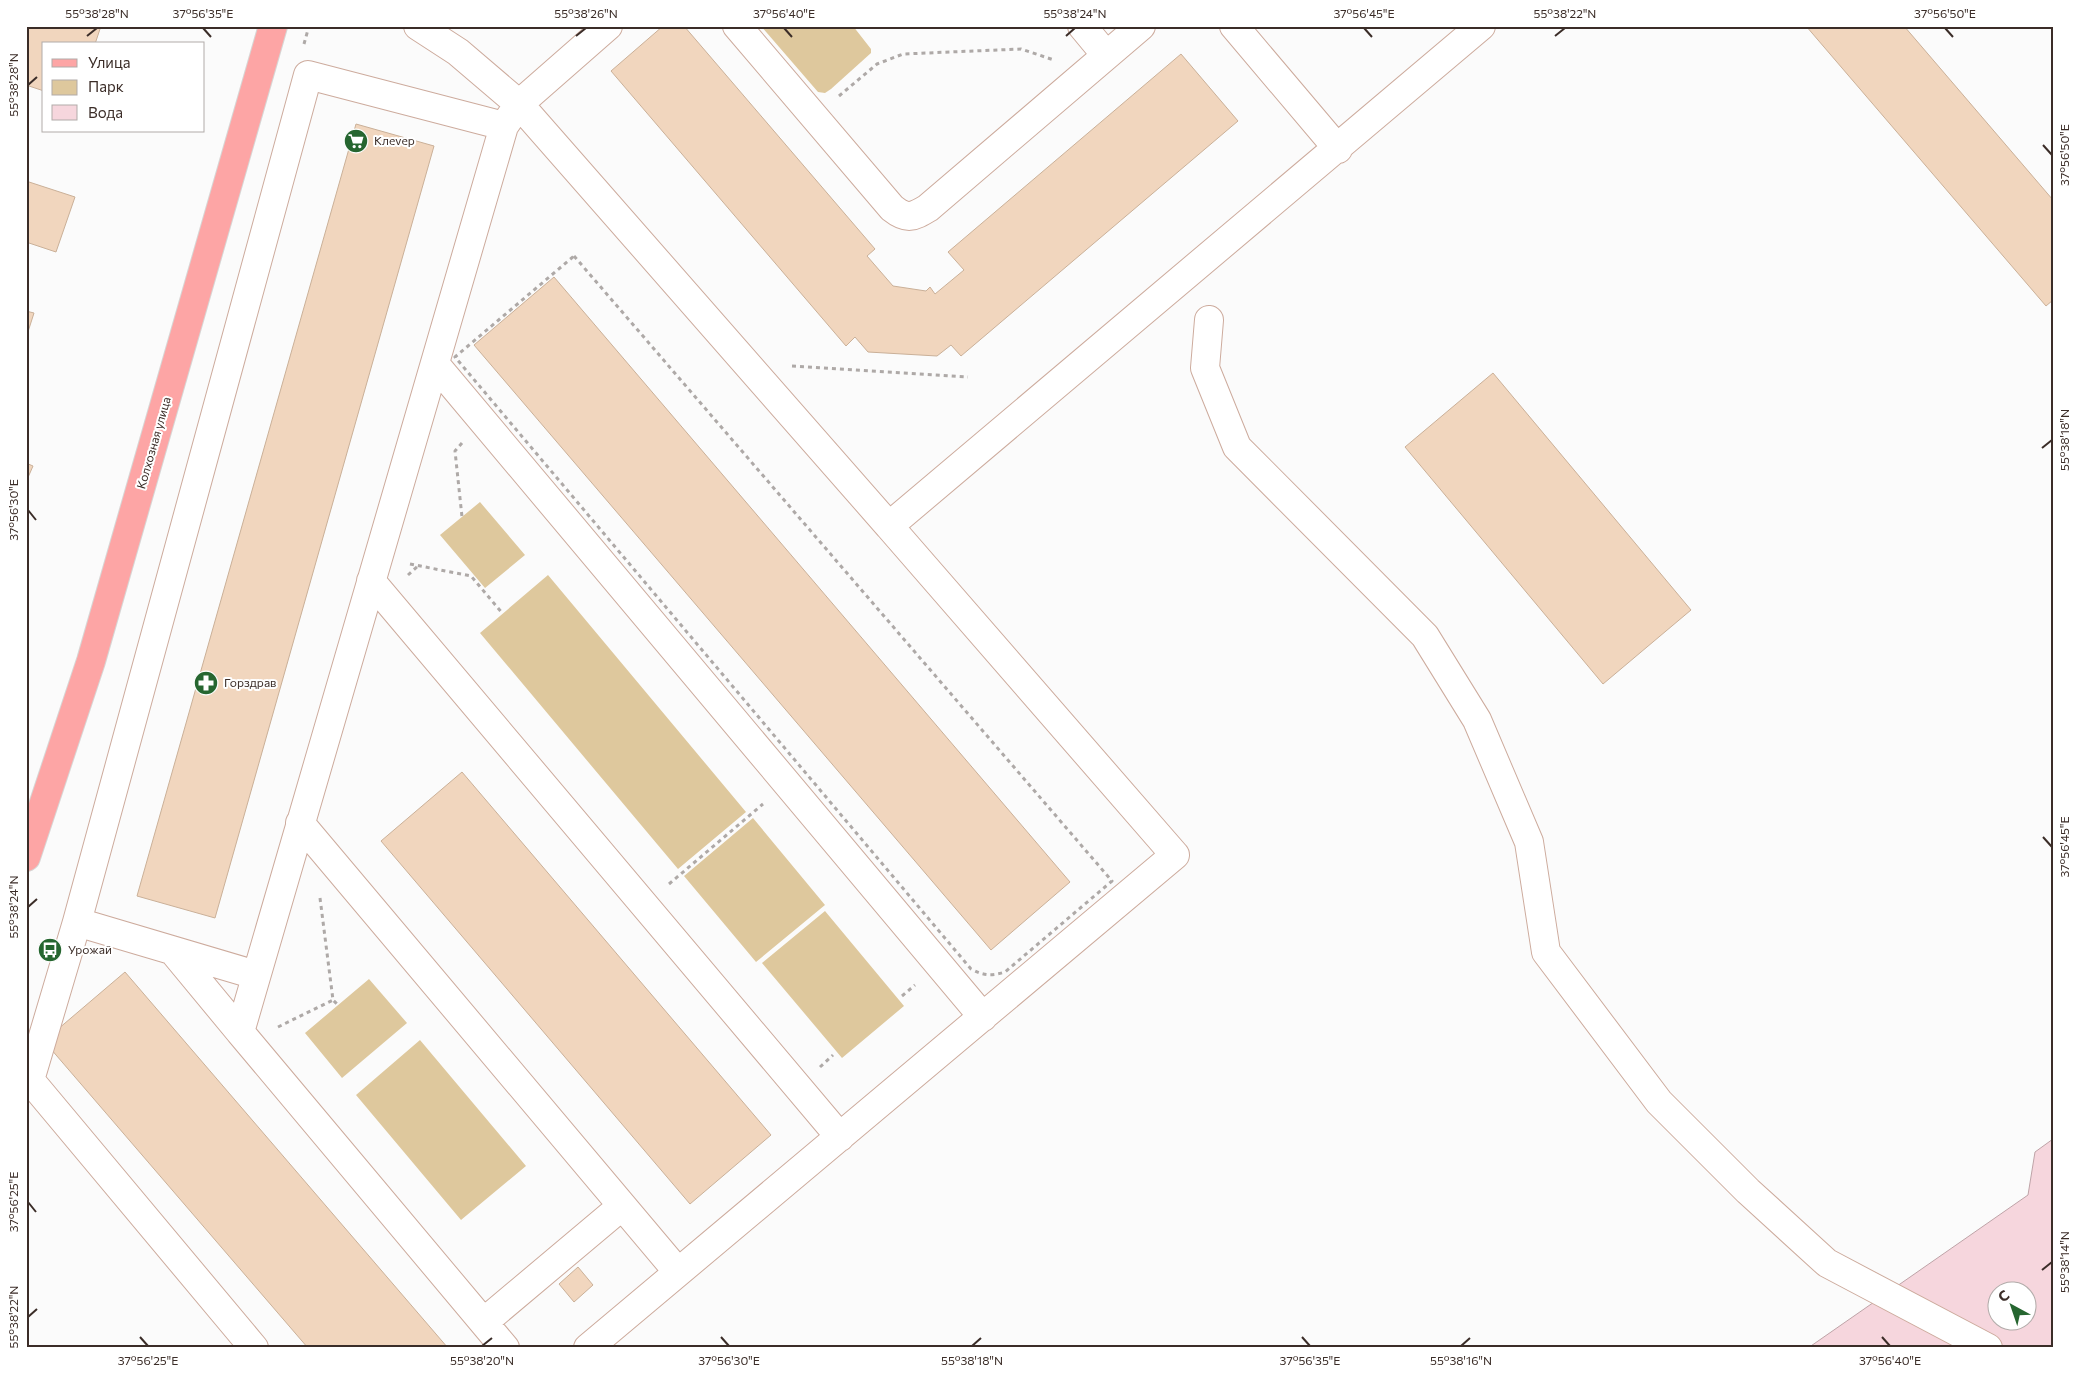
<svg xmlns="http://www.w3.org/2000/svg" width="2079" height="1374" viewBox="0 0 2079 1374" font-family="Commissioner,sans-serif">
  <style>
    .green { fill: #dec89d }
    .water { fill: #f6d6dd; stroke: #bea3a7; fill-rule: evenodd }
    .building { fill: #f1d6be; stroke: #cab098 }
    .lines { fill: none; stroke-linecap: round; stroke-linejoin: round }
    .minor-casing { stroke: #cdab9d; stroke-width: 30 }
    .major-casing { stroke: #d8d5d4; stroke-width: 30 }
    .path { stroke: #aea9a7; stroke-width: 3; stroke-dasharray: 4 4; stroke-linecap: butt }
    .minor { stroke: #fff; stroke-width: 28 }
    .major { stroke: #fda5a5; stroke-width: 28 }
    .ticks { fill: none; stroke: #3b2d28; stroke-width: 2 }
    .labels { text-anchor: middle; stroke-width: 4; stroke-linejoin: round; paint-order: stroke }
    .poi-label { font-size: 12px; fill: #3b2d28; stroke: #fff; text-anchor: start }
    .street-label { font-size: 12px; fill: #3b2d28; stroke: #fff }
    .neatline { fill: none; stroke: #3b2d28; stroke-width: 2 }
    .ticks-label { font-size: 12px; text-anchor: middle; fill: #3b2d28 }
  </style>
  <rect width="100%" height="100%" fill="#fbfbfb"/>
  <path class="green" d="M761,26H853L871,49V53L831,89L825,93L818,92Z
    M480,502L525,555L485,588L440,535Z
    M548,575L746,812L678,869L480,633Z
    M753,818L825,905L756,962L684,876Z
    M825,911L904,1006L842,1058L762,963Z
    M369,979L407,1023L342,1078L305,1033Z
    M420,1040L526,1166L461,1220L356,1095Z"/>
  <path class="water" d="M2053,1139V1348H1808L2028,1195L2035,1152ZM1996,1292H2026V1322H1996Z"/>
  <path class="building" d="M26,26H101L95,44H44V91L26,85Z
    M663,26H684L875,249L867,256L893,286L926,291L930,287L935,294L964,270L948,252L1181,54L1238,121L961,356L951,345L937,356L868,352L855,337L846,346L611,71Z
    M1806,26H1904L2053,200V300L2046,306Z
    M356,124L434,146L215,918L137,896Z
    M26,181L75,197L56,252L26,242Z
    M554,277L1070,882L991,950L474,345Z
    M26,311L34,313L26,338Z
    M1493,373L1691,610L1603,684L1405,447Z
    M26,463L33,466L26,482Z
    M462,772L771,1135L690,1204L381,841Z
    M125,972L448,1348H308L44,1041Z
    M578,1267L593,1285L574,1302L559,1284Z"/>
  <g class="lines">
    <g class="minor-casing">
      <path id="minor" d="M418,26L458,52L519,104L889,526L1481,26
        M737,26L892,208C907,220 913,217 928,208L1141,26
        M1082,26L1106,55
        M1234,26L1338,149
        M504,126L240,1032L505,1348
        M1209,320L1205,368L1237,447L1425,636L1477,720L1529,842L1546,952L1659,1102L1748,1191L1827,1263L1988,1348
        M435,364L983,1017
        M371,581L840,1137
        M300,823L678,1272
        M77,922L30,1080L254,1348
        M173,951L240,1032
        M256,975L77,922L308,75L504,126L519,104L608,26
        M484,1322L622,1206
        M588,1348L1175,855L889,526"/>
    </g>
    <g class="major-casing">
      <path id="major" d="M26,857L91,661L273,26"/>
    </g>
    <path class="path" d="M304,44L309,26
      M839,96L877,64L903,54L1021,49L1054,60
      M574,256L1112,881L1005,972C992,976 984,976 971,969L455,357Z
      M792,366L968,377
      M462,443L455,451L462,517
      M410,564L471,576L503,614
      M408,575L418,566
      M669,884L763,804
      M320,898L333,1000L338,1005
      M902,996L915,985
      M278,1027L333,1000
      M820,1067L833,1055"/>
    <use href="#minor" class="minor"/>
    <use href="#major" class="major"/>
  </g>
  <path class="ticks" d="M203,28L211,37M784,28L792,37M1364,28L1372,37M1945,28L1953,37M87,36L97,28M576,36L586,28M1066,36L1075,28M1555,36L1565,28M28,85L37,77M2043,145L2052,155M2042,448L2052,440M28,510L36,520M2043,837L2052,847M28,907L37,899M28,1202L36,1212M2042,1270L2052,1262M28,1317L37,1309M140,1337L148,1346M721,1337L729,1346M1302,1337L1310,1346M1882,1337L1890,1346M482,1346L492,1338M972,1346L981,1338M1461,1346L1470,1338"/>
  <defs>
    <g id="supermarket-disc" transform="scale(1.25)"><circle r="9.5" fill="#266630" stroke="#fff"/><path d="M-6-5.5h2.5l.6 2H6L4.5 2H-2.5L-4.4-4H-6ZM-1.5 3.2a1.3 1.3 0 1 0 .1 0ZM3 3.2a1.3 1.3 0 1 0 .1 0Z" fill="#fff"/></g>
    <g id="pharmacy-disc" transform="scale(1.25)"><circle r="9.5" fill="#266630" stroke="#fff"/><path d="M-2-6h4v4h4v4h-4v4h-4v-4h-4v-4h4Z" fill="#fff"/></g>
    <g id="bus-disc" transform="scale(1.25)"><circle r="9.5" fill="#266630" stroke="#fff"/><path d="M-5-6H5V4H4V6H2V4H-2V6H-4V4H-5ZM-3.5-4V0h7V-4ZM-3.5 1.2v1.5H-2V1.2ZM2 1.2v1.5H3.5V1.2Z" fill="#fff"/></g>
  </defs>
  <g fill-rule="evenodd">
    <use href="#supermarket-disc" x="356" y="141"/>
    <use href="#pharmacy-disc" x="206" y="683"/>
    <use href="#bus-disc" x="50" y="950"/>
  </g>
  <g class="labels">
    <g class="poi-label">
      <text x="374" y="145">Клеvер</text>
      <text x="224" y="687">Горздрав</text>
      <text x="68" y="954">Урожай</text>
    </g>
    <g class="street-label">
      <text transform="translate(154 443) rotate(-74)" y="4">Колхозная улица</text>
    </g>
  </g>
  <rect width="2079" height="1374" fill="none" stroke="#ffffff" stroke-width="55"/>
  <rect x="42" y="42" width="162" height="90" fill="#ffffff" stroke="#b1aba9"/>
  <rect x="52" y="59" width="25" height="8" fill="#fda5a5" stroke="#b1aba9"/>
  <text x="88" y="68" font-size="15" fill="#3b2d28">Улица</text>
  <rect x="52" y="80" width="25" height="15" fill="#dec89d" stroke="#b1aba9"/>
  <text x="88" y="92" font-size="15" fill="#3b2d28">Парк</text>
  <rect x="52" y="105" width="25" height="15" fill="#f6d6dd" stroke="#b1aba9"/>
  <text x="88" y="118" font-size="15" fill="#3b2d28">Вода</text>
  <g transform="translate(2012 1306) rotate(320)"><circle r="24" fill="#ffffff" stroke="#b1aba9"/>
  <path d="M0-4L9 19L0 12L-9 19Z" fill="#266630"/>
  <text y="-8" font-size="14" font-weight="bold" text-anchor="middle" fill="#3b2d28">С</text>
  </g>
  <rect x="28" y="28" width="2024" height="1318" class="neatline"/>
  <g class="ticks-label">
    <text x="97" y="18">55°38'28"N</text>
    <text x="203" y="18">37°56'35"E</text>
    <text x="586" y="18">55°38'26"N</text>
    <text x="784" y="18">37°56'40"E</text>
    <text x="1075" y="18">55°38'24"N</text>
    <text x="1364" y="18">37°56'45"E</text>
    <text x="1565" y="18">55°38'22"N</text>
    <text x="1945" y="18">37°56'50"E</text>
    <text transform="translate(14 85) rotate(-90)" y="4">55°38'28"N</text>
    <text transform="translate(2065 155) rotate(-90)" y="4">37°56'50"E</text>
    <text transform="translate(2065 440) rotate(-90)" y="4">55°38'18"N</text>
    <text transform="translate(14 510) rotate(-90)" y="4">37°56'30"E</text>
    <text transform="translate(2065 847) rotate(-90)" y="4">37°56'45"E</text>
    <text transform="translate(14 907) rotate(-90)" y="4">55°38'24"N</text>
    <text transform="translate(14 1202) rotate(-90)" y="4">37°56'25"E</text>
    <text transform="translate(2065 1262) rotate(-90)" y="4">55°38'14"N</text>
    <text transform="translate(14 1317) rotate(-90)" y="4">55°38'22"N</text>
    <text x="148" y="1365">37°56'25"E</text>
    <text x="482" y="1365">55°38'20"N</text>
    <text x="729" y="1365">37°56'30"E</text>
    <text x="972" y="1365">55°38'18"N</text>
    <text x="1310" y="1365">37°56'35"E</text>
    <text x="1461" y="1365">55°38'16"N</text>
    <text x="1890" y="1365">37°56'40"E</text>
  </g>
</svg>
